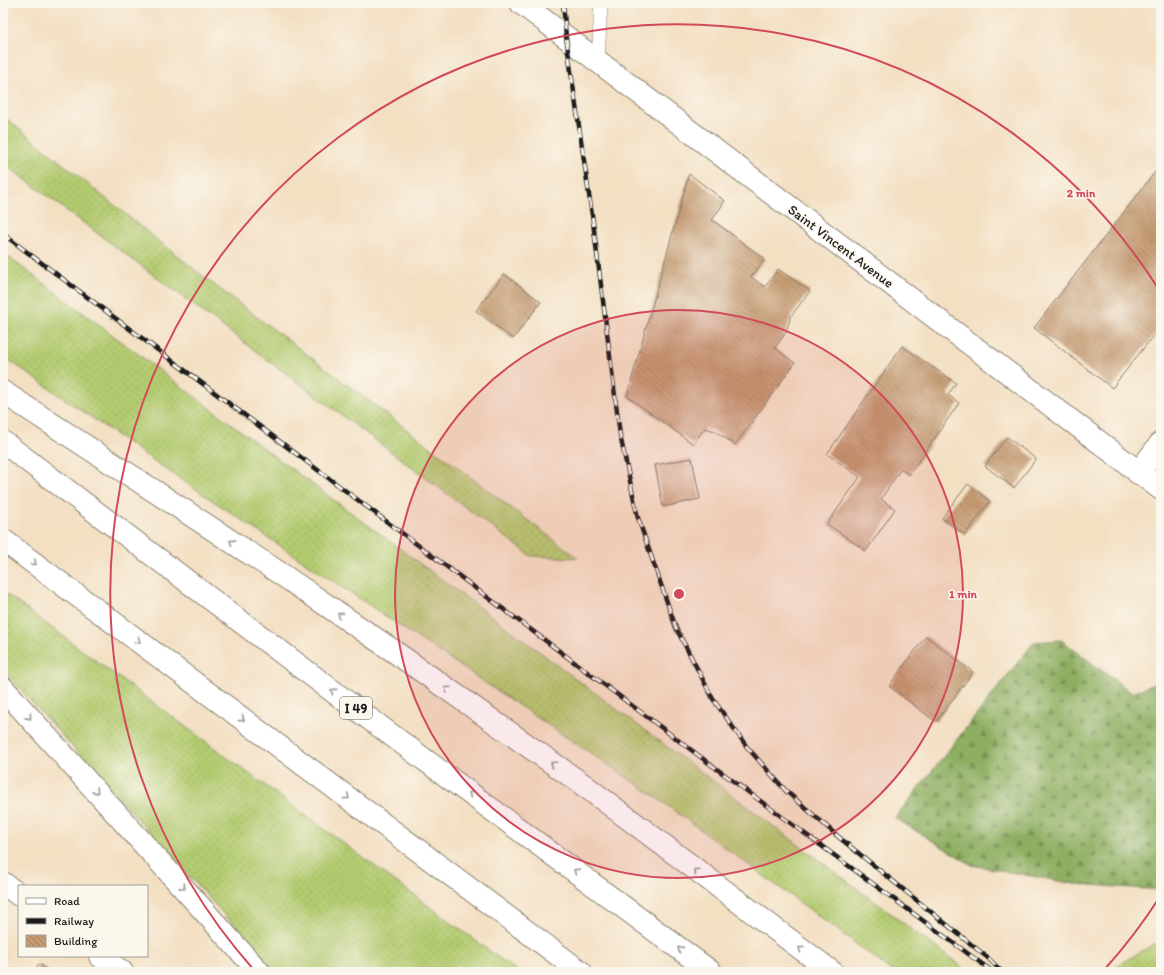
<svg xmlns="http://www.w3.org/2000/svg" width="1164" height="975" viewBox="0 0 1164 975" font-family="Itim,sans-serif">
  <style>
    .grass { fill: url(#grass-dots); stroke: #687446 }
    .forest { fill: url(#forest-firs); stroke: #55663f }
    .building { fill: url(#building-back-hatch) }
    .lines { fill: none; stroke-linecap: round; stroke-linejoin: round }
    .service-casing { stroke: #887e6f; stroke-width: 14 }
    .minor-casing { stroke: #887e6f; stroke-width: 24 }
    .tertiary-casing { stroke: #887e6f; stroke-width: 24 }
    .motorway-casing { stroke: #887e6f; stroke-width: 24 }
    .service { stroke: #fff; stroke-width: 13 }
    .minor { stroke: #fff; stroke-width: 22 }
    .tertiary { stroke: #fff; stroke-width: 22 }
    .motorway { stroke: #fff; stroke-width: 22 }
    .rail-casing { stroke: #1c1c1c; stroke-width: 4.5 }
    .rail { stroke: #fbf7ec; stroke-width: 3; stroke-dasharray: 9; stroke-linecap: butt }
    .oneway { stroke: #999 }
    .ring { fill: none; stroke: #d1495b; stroke-width: 2 }
    .labels { text-anchor: middle; stroke-width: 3; stroke-linejoin: round; paint-order: stroke }
    .shield { fill: #fbf7ec; stroke: #5f5e5a; stroke-width: 1 }
    .shield-label { font-size: 13px; font-weight: bold; fill: #1c1c1c }
    .street-label { font-size: 14px; fill: #1c1c1c; stroke: #fbf7ec }
    .centre { fill: #d1495b; stroke: #fbf7ec; stroke-width: 2 }
    .ring-label { font-size: 12px; text-anchor: middle; font-weight: bold; fill: #d1495b; stroke: #fbf7ec; stroke-width: 3; stroke-linejoin: round; paint-order: stroke }
  </style>
  <defs>
    <pattern id="grass-dots" width="8" height="8" patternUnits="userSpaceOnUse"><rect width="8" height="8" fill="#b3cb70"/><path d="M2 2h.1M6 6h.1" fill="none" stroke="#99ae60" stroke-width="1.8" stroke-linecap="round"/></pattern>
    <pattern id="forest-firs" width="22" height="20" patternUnits="userSpaceOnUse"><rect width="22" height="20" fill="#8eaf62"/><path d="M5 1l3.5 6h-7zM16 11l3.5 6h-7z" fill="#738e50"/></pattern>
    <pattern id="building-back-hatch" width="6" height="6" patternUnits="userSpaceOnUse"><rect width="6" height="6" fill="#c69b72"/><path d="M-1 5l2 2M0 0l6 6M5-1l2 2" fill="none" stroke="#a07e5d"/></pattern>
  </defs>
  <rect width="100%" height="100%" fill="#fbf7ec"/>
  <filter id="ink" filterUnits="userSpaceOnUse"><feTurbulence type="fractalNoise" baseFrequency=".025" numOctaves="2"/><feDisplacementMap in="SourceGraphic" scale="8" xChannelSelector="R" yChannelSelector="G"/><feConvolveMatrix kernelMatrix="1 2 1 2 8 2 1 2 1" color-interpolation-filters="sRGB"/></filter>
  <filter id="wash" filterUnits="userSpaceOnUse"><feTurbulence type="fractalNoise" baseFrequency=".012" numOctaves="4" result="noise"/><feDisplacementMap in="SourceGraphic" scale="16" xChannelSelector="R" yChannelSelector="G"/><feGaussianBlur stdDeviation="0.9" result="paint"/><feColorMatrix in="noise" values="0 0 0 0 0 0 0 0 0 0 0 0 0 0 0 0 0 1.4 0 .05"/><feComposite in="paint" operator="in"/></filter>
  <g filter="url(#wash)">
    <rect width="100%" height="100%" fill="#f3dfc2"/>
    <path class="grass" d="M3,116L205,278L578,558L531,556L3,163Z
      M3,253L278,459L521,638L969,972H893L839,931L653,795L167,470L3,356Z
      M3,592L518,972H276L3,670Z
      M1161,942V972H1106L1154,944Z"/>
    <path class="forest" d="M1061,640L1132,693L1161,681V890L1075,884L972,865L895,818L1034,642Z"/>
    <g id="blocks">
      <path class="building" d="M1155,172L1161,177V326L1112,388L1034,328Z
        M689,174L725,201L712,220L765,259L751,277L765,287L778,269L810,291L791,316L786,332L775,348L795,363L735,445L715,431L705,428L693,444L627,396Z
        M504,274L541,302L513,339L476,311Z
        M902,346L956,383L948,395L959,403L909,475L901,469L881,499L895,509L866,551L827,524L860,477L827,454Z
        M1007,437L1036,459L1014,488L985,466Z
        M692,458L700,499L663,507L655,465Z
        M968,484L990,501L965,535L942,518Z
        M926,636L973,672L936,722L889,686Z
        M39,964L50,972H34Z"/>
    </g>
  </g>
  <g filter="url(#ink)">
    <use href="#blocks" fill-opacity="0" stroke="#887e6f" stroke-width="1"/>
    <g class="lines">
      <g class="service-casing">
        <path id="service" d="M598,61L601,3"/>
      </g>
      <g class="minor-casing">
        <path id="minor" d="M1138,473L1161,443
          M3,883L19,895
          M100,956L122,972"/>
      </g>
      <g class="tertiary-casing">
        <path id="tertiary" d="M521,3L1161,489"/>
      </g>
      <g class="motorway-casing">
        <path id="motorway" d="M3,392L278,572L392,650L585,786L832,972
          M3,442L363,714L711,972
          M3,540L581,972
          M3,688L259,972"/>
      </g>
      <use href="#service" class="service"/>
      <use href="#minor" class="minor"/>
      <use href="#tertiary" class="tertiary"/>
      <use href="#motorway" class="motorway"/>
      <g class="rail-casing">
        <path id="rail" d="M563,3L566,37L593,222L620,435L638,518L676,628L713,699L747,747L786,791L841,839L988,958L1002,972
          M3,234L706,761L993,972"/>
      </g>
      <use href="#rail" class="rail"/>
    </g>
    <defs><path id="oneway-chevron" d="M-2-3.5L2.5 0L-2 3.5" fill="none" stroke-width="1.6" stroke-linecap="round" stroke-linejoin="round"/></defs>
    <g class="oneway">
      <use href="#oneway-chevron" transform="translate(232 542) rotate(-147)"/>
      <use href="#oneway-chevron" transform="translate(34 563) rotate(37)"/>
      <use href="#oneway-chevron" transform="translate(340 615) rotate(-145)"/>
      <use href="#oneway-chevron" transform="translate(138 641) rotate(37)"/>
      <use href="#oneway-chevron" transform="translate(447 689) rotate(-145)"/>
      <use href="#oneway-chevron" transform="translate(333 691) rotate(-143)"/>
      <use href="#oneway-chevron" transform="translate(29 717) rotate(48)"/>
      <use href="#oneway-chevron" transform="translate(242 719) rotate(37)"/>
      <use href="#oneway-chevron" transform="translate(553 764) rotate(-145)"/>
      <use href="#oneway-chevron" transform="translate(96 791) rotate(48)"/>
      <use href="#oneway-chevron" transform="translate(471 794) rotate(-143)"/>
      <use href="#oneway-chevron" transform="translate(347 797) rotate(37)"/>
      <use href="#oneway-chevron" transform="translate(576 871) rotate(-143)"/>
      <use href="#oneway-chevron" transform="translate(696 871) rotate(-143)"/>
      <use href="#oneway-chevron" transform="translate(183 887) rotate(48)"/>
      <use href="#oneway-chevron" transform="translate(680 949) rotate(-144)"/>
      <use href="#oneway-chevron" transform="translate(801 949) rotate(-143)"/>
    </g>
  </g>
  <circle cx="679" cy="594" r="284" fill="#d1495b" fill-opacity=".12"/>
  <g class="ring">
    <circle cx="679" cy="594" r="284"/>
    <path d="M1161 895A568 568 0 0 1 1104 970M254 970A568 568 0 1 1 1161 293"/>
  </g>
  <g class="labels">
    <rect class="shield" x="340" y="697" width="32" height="22" rx="3"/>
    <g class="shield-label">
      <text x="356" y="713">I 49</text>
    </g>
    <g class="street-label">
      <text transform="translate(841 246) rotate(37)" y="5">Saint Vincent Avenue</text>
    </g>
  </g>
  <circle cx="679" cy="594" r="6" class="centre"/>
  <g class="ring-label">
    <text x="1081" y="197">2 min</text>
    <text x="963" y="598">1 min</text>
  </g>
  <rect width="1164" height="975" fill="none" stroke="#fbf7ec" stroke-width="16"/>
  <rect x="18" y="885" width="130" height="72" fill="#fbf7ec" stroke="#a29f99"/>
  <rect x="26" y="898" width="20" height="6" fill="#ffffff" stroke="#a29f99"/>
  <text x="54" y="905" font-size="12" fill="#1c1c1c">Road</text>
  <rect x="26" y="918" width="20" height="6" fill="#1c1c1c" stroke="#a29f99"/>
  <text x="54" y="925" font-size="12" fill="#1c1c1c">Railway</text>
  <rect x="26" y="935" width="20" height="12" fill="url(#building-back-hatch)" stroke="#a29f99"/>
  <text x="54" y="945" font-size="12" fill="#1c1c1c">Building</text>
</svg>
